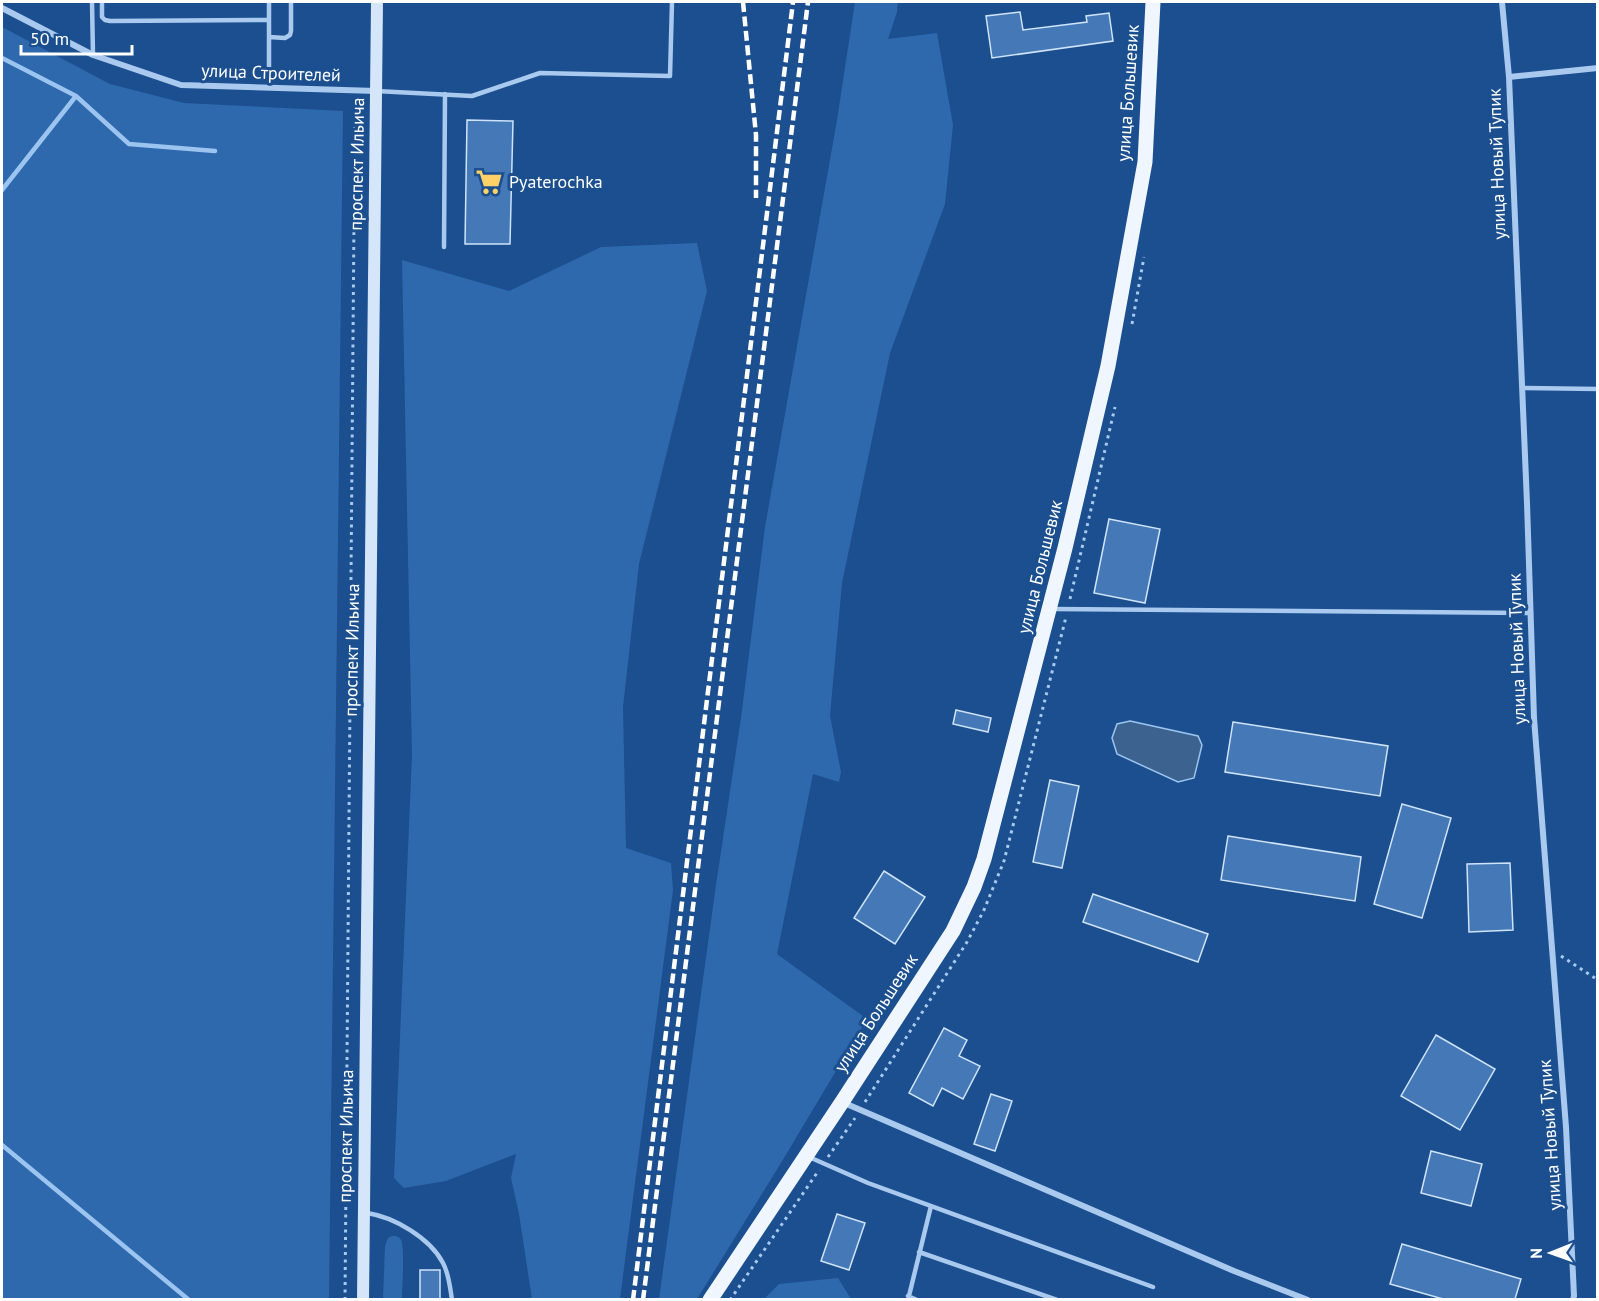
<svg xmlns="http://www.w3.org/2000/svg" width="1599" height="1301" viewBox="0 0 1599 1301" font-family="'PT Sans',sans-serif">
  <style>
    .green { fill: #2e69ad }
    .water { fill: #3c6290; stroke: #9cc4f0; stroke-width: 1.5 }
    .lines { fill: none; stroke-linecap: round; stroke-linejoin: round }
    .stream { stroke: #9cc4f0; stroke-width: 4.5 }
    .building { fill: #4478b7; stroke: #cfe3fa; stroke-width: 1.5 }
    .path { stroke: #a9c9ee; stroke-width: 3; stroke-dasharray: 3 4.5; stroke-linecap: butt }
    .lane { stroke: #a9c9ee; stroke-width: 4.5 }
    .street { stroke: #a9c9ee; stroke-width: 6 }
    .secondary { stroke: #d6e6fa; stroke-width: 12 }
    .primary { stroke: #f0f6ff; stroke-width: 15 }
    .rail { stroke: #fff; stroke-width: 4.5; stroke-dasharray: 10 4.5; stroke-linecap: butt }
    .labels { text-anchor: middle; stroke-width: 6; stroke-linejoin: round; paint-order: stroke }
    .street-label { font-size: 18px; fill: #fff; stroke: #1b4f8f }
    .poi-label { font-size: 18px; fill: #fff; stroke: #1b4f8f; text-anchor: start }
  </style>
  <rect width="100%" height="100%" fill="#1b4f8f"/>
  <path class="green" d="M855,2H898L897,12L888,39L937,33L953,125L945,204L890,353L842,583L830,716L841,772L839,782L813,774L777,954L867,1019L781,1163L697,1299H659L716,885L741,718L765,527L837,120Z
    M2,27L110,84L184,103L343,111L329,1299H2Z
    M697,243L707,291L639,564L623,707L626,848L671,863L673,890L620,1299H532L519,1214L511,1178L516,1154L446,1181L404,1188L394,1178L412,755L402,260L509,291L601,247Z
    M392,1236C396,1236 399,1236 401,1240C405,1246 402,1289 402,1299H383L385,1246L388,1238Z
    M838,1278L851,1299H764L779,1284Z"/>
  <path class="water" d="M1130,721L1198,736L1202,745L1194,778L1178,782L1117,754L1112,738L1117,724Z"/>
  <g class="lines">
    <path class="stream" d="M2,58L76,96L129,144L215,151
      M2,190L76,96
      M2,1145L189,1300"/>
  </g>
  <path class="building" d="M1020,12L1023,30L1087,22L1086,16L1109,13L1113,41L992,58L986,16Z
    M467,120L513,121L510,244H465Z
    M1109,519L1160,529L1145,603L1094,593Z
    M956,710L991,718L988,732L953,724Z
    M1233,722L1388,746L1380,796L1225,772Z
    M1050,780L1079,786L1062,868L1033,862Z
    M1402,804L1451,818L1422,918L1374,904Z
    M1228,836L1361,857L1355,901L1221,880Z
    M1510,863L1513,930L1469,932L1467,864Z
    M884,871L925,897L895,944L854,918Z
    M1093,894L1208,934L1198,962L1083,922Z
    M944,1028L967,1040L959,1056L980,1066L963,1099L942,1088L933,1106L909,1093Z
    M1436,1035L1495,1069L1460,1130L1401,1096Z
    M991,1094L1012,1101L995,1151L974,1144Z
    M1431,1151L1482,1164L1471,1206L1421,1193Z
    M837,1214L865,1223L849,1270L821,1261Z
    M1402,1244L1521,1279L1515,1299H1443L1390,1284Z
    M420,1270H440V1299H420Z"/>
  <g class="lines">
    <path class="path" d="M1132,324L1144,257
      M1070,599L1115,407
      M1561,956L1598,980
      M865,1102L967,942L984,910L1004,861L1066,617
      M828,1157L855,1118
      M345,1300L355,98
      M730,1300L819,1170"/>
    <path class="lane" d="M92,2L93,55
      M102,2V17L105,20L110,21L269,20
      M269,37L285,38L290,35L291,31V2
      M269,88V2
      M376,91L472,96L540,73L670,76L672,2
      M444,247L445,94
      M1522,388L1598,389
      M1053,609L1531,613
      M809,1157L868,1183L1153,1287
      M367,1213C394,1217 430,1238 443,1263C449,1274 450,1287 452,1300
      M919,1252L1057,1300
      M908,1296L917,1300
      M908,1300L931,1206"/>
    <path class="street" d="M1502,2L1509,77L1527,503L1534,718L1566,1127L1574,1296L1573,1300
      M2,8L93,55L181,85L376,91
      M1509,77L1598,68
      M842,1102L1234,1271L1308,1300"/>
    <path class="secondary" d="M363,1300L377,2"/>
    <path class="primary" d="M710,1300L842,1102L953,931L974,887L984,859L1065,548L1108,366L1145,162L1153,2"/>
    <path class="rail" d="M743,2L756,135V198
      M633,1300L793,2
      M643,1300L808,2"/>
  </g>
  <defs>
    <g id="supermarket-bare" transform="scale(2.07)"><path d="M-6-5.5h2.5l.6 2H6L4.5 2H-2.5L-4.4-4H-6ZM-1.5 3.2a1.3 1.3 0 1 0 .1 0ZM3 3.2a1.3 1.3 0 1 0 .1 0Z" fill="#ffd166" stroke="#1b4f8f" stroke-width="2.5" paint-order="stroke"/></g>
  </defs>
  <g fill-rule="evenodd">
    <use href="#supermarket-bare" x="489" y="182"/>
  </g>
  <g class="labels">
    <g class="street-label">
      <text transform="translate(271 73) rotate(2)" y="6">улица Строителей</text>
      <text transform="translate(1128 93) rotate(-86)" y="6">улица Большевик</text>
      <text transform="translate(357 164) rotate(-89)" y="6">проспект Ильича</text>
      <text transform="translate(1497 164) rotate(-92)" y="6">улица Новый Тупик</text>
      <text transform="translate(1040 567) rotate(-76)" y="6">улица Большевик</text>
      <text transform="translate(1517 649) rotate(-92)" y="6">улица Новый Тупик</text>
      <text transform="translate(352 650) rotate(-89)" y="6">проспект Ильича</text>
      <text transform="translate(876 1013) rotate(-57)" y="6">улица Большевик</text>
      <text transform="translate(1550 1135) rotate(-94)" y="6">улица Новый Тупик</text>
      <text transform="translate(346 1136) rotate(-89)" y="6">проспект Ильича</text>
    </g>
    <g class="poi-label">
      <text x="509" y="188">Pyaterochka</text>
    </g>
  </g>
  <rect width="1599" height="1301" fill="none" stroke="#ffffff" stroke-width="6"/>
  <g transform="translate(1551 1253) rotate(269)" stroke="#1b4f8f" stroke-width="4.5" paint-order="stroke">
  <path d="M0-4.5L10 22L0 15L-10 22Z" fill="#ffffff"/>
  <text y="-9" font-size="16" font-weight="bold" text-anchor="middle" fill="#ffffff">N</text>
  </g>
  <path d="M21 45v9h111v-9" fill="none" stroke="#ffffff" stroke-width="3"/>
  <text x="30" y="45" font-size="18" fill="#ffffff" stroke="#1b4f8f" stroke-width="4.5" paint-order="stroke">50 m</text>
</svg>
